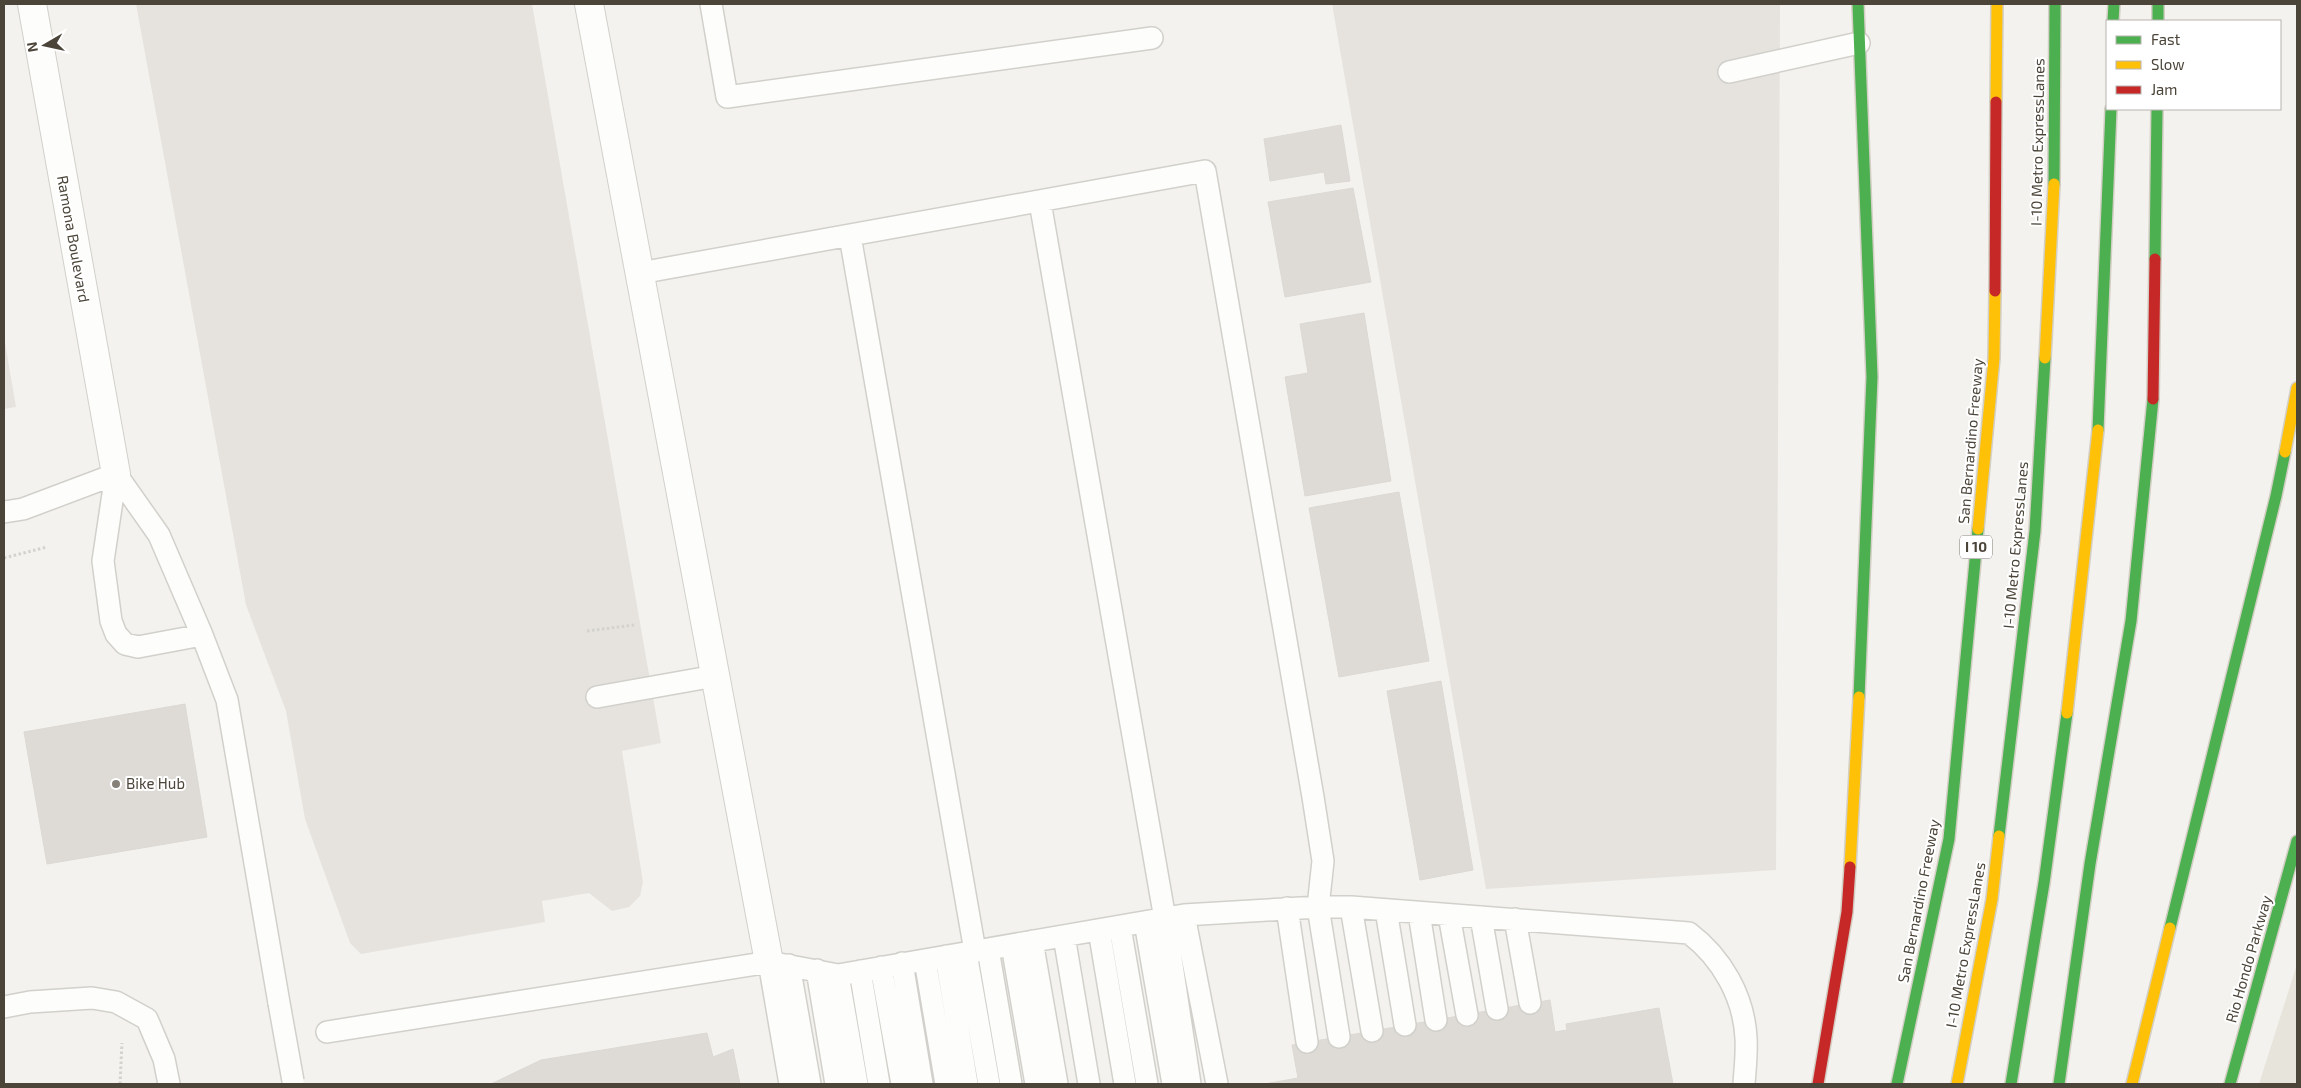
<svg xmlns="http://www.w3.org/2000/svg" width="2301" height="1088" viewBox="0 0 2301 1088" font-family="'Exo 2',sans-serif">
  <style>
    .residential { fill: #e7e4dc }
    .parking { fill: #e6e3df }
    .building { fill: #dedbd6; stroke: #dcd9d4 }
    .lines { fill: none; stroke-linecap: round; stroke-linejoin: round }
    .lane-casing { stroke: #d2d0cb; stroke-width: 24 }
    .street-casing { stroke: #d2d0cb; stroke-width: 30 }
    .fast-casing { stroke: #d3cfc5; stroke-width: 14 }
    .slow-casing { stroke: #d3cfc5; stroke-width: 14 }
    .jam-casing { stroke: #d3cfc5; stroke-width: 14 }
    .path { stroke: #d3d2cc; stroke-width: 3; stroke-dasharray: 2.5 2.5; stroke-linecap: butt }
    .lane { stroke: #fdfdfc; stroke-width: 21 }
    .street { stroke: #fdfdfc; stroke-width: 28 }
    .fast { stroke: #4caf50; stroke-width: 11 }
    .slow { stroke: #ffc107; stroke-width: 11 }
    .jam { stroke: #c62828; stroke-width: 11 }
    .lane-bridge-casing { stroke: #d2d0cb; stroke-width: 24; stroke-linecap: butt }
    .lane-bridge { stroke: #fdfdfc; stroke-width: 21 }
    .poi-dot { fill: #868178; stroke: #fff; stroke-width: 2 }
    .labels { text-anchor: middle; stroke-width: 4; stroke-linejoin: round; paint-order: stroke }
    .shield { fill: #fff; stroke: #817c74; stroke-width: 1 }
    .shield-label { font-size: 14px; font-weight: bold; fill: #4b4439 }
    .street-label { font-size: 15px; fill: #4b4439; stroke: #fff }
    .poi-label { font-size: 15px; fill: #4b4439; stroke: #fff; text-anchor: start }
  </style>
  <rect width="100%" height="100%" fill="#f4f2ee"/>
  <path class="residential" d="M2297,964V1084H2259Z"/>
  <path class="parking" d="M136,4H532L661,743L622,751L643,882L640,896L629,907L612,911L589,893L542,901L545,922L361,954L350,943L305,819L286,711L246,605Z
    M1332,4H1780L1776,870L1486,889Z
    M4,337L16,407L4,409Z"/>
  <path class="building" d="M1341,125L1350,181L1326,184L1324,172L1270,181L1264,139Z
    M1353,188L1371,282L1285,297L1268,202Z
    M1364,313L1391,481L1305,496L1285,377L1308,373L1300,324Z
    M1399,492L1429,661L1339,677L1309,508Z
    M1441,681L1473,870L1420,880L1387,691Z
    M185,704L207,837L47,864L24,732Z
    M1550,1000L1555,1032L1567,1030L1566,1024L1659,1008L1673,1084H1264L1298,1078L1292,1045Z
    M707,1033L713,1057L733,1049L740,1084H491L541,1060Z"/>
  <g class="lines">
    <g class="lane-casing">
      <path id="lane" d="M711,4L727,97L1152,38
        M1729,72L1859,43
        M1040,202L1165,919L1190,1084
        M850,236L975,951
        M116,474L159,535L202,635L227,700L279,1003
        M116,474L103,561L111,621L116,634L125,644L138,647L202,635
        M4,512L23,509L116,474
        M597,697L715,676
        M1351,907L1372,1031
        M1287,908L1307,1042
        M1386,910L1405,1025
        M1419,913L1436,1020
        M1184,915L1217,1084
        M1449,915L1467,1015
        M1481,917L1497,1009
        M1515,919L1530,1003
        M1145,922L1173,1084
        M1120,927L1147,1084
        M1099,930L1125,1084
        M1064,936L1089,1084
        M1032,941L1057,1084
        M1012,945L1036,1084
        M988,949L1011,1084
        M966,953L989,1084
        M946,956L967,1084
        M925,960L946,1084
        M769,962L790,1084
        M902,963L922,1084
        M789,965L810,1084
        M881,967L902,1084
        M817,970L836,1084
        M860,971L879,1084
        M838,975L857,1084
        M4,1007L30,1002L92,998L116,1002L147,1019L164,1059L169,1084
        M327,1032L769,962L838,975L1184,915L1318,907L1323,861L1313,797L1205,171L640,273
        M1339,1037L1318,907H1351L1689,933C1722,958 1744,997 1746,1038C1747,1053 1745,1069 1744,1084"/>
    </g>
    <g class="street-casing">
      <path id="street" d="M32,4L116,474
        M589,4L769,962"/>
    </g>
    <g class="fast-casing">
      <path id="fast" d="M1858,4L1872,377L1859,697
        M2158,4V21
        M2113,21L2114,4
        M2054,184L2055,4
        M2155,259L2157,109
        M2098,430L2111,109
        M1999,836L2035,531L2045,358
        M2170,928L2276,496L2285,452
        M1897,1084L1949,839L1978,529
        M2011,1084L2044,883L2067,713
        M2059,1084L2090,864L2131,621L2153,399
        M2230,1084L2297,841"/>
    </g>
    <g class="slow-casing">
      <path id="slow" d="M1996,102L1997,4
        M2045,358L2054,184
        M2285,452L2297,388
        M1978,529L1994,358L1995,291
        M2067,713L2098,430
        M1850,867L1859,697
        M1957,1084L1992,899L1999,836
        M2132,1084L2170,928"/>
    </g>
    <g class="jam-casing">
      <path id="jam" d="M1995,291L1996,102
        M2153,399L2155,259
        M1818,1084L1847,912L1850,867"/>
    </g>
    <path class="path" d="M4,558L47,547
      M587,631L634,625
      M120,1084L122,1043"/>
    <use href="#lane" class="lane"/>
    <use href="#street" class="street"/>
    <use href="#fast" class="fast"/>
    <use href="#slow" class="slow"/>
    <use href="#jam" class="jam"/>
    <g class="lane-bridge-casing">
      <path id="lane-bridge" d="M279,1003L293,1081"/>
    </g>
    <use href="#lane-bridge" class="lane-bridge"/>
  </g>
  <circle class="poi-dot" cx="116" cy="784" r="5"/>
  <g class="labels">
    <rect class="shield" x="1960" y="535.5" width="32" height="23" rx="4"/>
    <g class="shield-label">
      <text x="1976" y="552">I 10</text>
    </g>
    <g class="street-label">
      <text transform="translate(2038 142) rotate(-89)" y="5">I-10 Metro ExpressLanes</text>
      <text transform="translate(73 239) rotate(80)" y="5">Ramona Boulevard</text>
      <text transform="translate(1971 441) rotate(-85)" y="5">San Bernardino Freeway</text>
      <text transform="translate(2016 545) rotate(-85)" y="5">I-10 Metro ExpressLanes</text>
      <text transform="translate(1919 901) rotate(-79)" y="5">San Bernardino Freeway</text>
      <text transform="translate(1966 945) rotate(-80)" y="5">I-10 Metro ExpressLanes</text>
      <text transform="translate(2249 959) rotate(-74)" y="5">Rio Hondo Parkway</text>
    </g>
    <g class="poi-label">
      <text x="126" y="789">Bike Hub</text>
    </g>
  </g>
  <rect width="2301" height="1088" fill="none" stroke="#4b4439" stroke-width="10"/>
  <rect x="2106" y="20" width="175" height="90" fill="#ffffff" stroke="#b7b4b0"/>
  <rect x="2116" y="36" width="25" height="8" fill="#4caf50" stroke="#b7b4b0"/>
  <text x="2151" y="45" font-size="15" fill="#4b4439">Fast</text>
  <rect x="2116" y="61" width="25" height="8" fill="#ffc107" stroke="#b7b4b0"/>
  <text x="2151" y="70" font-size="15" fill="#4b4439">Slow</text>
  <rect x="2116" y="86" width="25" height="8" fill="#c62828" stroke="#b7b4b0"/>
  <text x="2151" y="95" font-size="15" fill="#4b4439">Jam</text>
  <g transform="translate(45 45) rotate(261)" stroke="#ffffff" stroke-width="4" paint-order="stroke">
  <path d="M0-4L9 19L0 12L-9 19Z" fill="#4b4439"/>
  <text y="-8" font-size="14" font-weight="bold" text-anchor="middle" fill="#4b4439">N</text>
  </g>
</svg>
